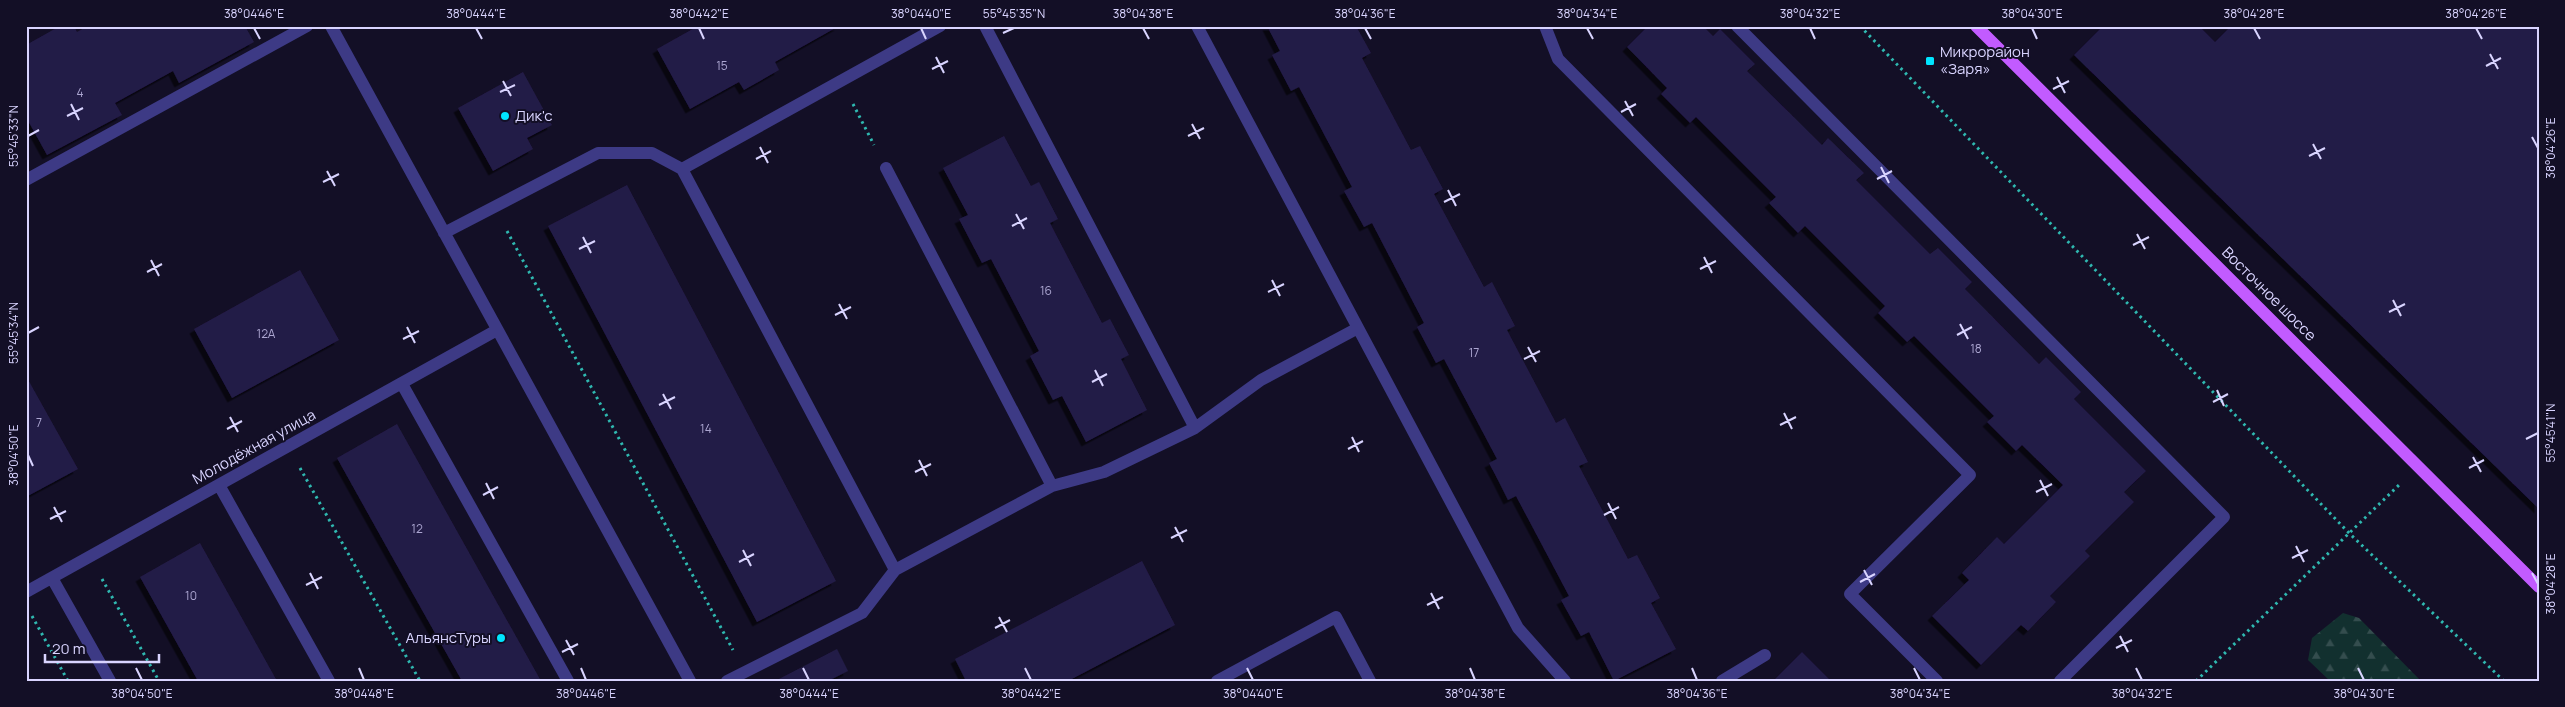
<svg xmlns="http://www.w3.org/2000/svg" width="2565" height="707" viewBox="0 0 2565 707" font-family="Manrope,sans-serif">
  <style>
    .forest { fill: url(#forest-firs) }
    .building { fill: #241b47; filter: url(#shadow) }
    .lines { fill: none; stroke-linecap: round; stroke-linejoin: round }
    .path { stroke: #2fb8b0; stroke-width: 3; stroke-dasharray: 2.5 4; stroke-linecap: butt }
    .minor { stroke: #3d3a85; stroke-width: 12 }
    .major { stroke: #c25bff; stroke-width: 12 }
    .ticks { fill: none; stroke: #d9d4ff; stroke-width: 2 }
    .poi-dot { fill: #00e5ff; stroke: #130f26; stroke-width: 2 }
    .labels { text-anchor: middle; stroke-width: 4; stroke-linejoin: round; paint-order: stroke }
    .number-label { font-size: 12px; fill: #aca6d1 }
    .poi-label { font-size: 15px; fill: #d9d4ff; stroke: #130f26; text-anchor: start }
    .street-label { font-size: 15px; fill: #d9d4ff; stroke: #130f26 }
    .neatline { fill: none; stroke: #d9d4ff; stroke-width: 2 }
    .ticks-label { font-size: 12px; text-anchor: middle; fill: #d9d4ff }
  </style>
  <defs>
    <pattern id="forest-firs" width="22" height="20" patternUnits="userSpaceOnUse" patternTransform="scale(1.25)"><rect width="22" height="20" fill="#12302f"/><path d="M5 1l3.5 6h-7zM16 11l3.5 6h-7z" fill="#344d4e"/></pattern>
    <filter id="shadow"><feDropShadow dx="-4.5" dy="4.5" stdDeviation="0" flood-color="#0009"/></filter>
  </defs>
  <rect width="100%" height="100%" fill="#130f26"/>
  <path class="forest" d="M2343,613L2359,618L2421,681H2330L2308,660L2312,638Z"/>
  <path class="building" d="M60,26H74L77,32L88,26H245L254,42L179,83L173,71L115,103L122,115L47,155L26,117V45Z
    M698,26H839L775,62L779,70L760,81L744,90L739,82L690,109L657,49Z
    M1267,26H1356L1371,53L1362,58L1411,150L1420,146L1443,189L1434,194L1484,287L1492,282L1515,326L1507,330L1556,423L1565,418L1588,462L1579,466L1628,559L1637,555L1660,598L1651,603L1676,649L1614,681L1589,632L1581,636L1561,600L1569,596L1516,496L1508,500L1499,482L1489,463L1497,459L1444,359L1436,363L1417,327L1424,323L1372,223L1364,227L1344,191L1352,187L1299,87L1291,91L1272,55L1280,51Z
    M1648,26H1703L1713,36L1720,29L1755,64L1747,71L1822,145L1828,138L1864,173L1856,180L1930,254L1938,248L1972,282L1965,289L2039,364L2046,357L2081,392L2074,399L2146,471L2124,492L2134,502L2085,551L2090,556L2050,596L2056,602L2028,631L2021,625L1981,665L1932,616L1969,580L1962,573L1997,537L2004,544L2063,485L2022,445L2016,451L1987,422L1994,416L1914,336L1907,342L1878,313L1885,306L1805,226L1798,233L1769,203L1776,197L1696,117L1690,123L1661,94L1667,88L1627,47Z
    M2103,26H2199L2215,42L2231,26H2539V509L2074,55Z
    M523,72L552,125L527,138L533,149L493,171L458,108Z
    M1004,136L1031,186L1039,182L1058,219L1050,223L1102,323L1110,319L1129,355L1121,359L1147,410L1086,442L1062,396L1053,400L1041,377L1030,356L1039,351L991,259L982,263L959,219L968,215L943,168Z
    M627,185L836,581L757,622L548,226Z
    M300,270L339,340L232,398L194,329Z
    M26,376L78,469L26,497Z
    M397,424L541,681H462L395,562L337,458Z
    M200,543L277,681H198L140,577Z
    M1142,561L1175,625L1068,681H966L955,659Z
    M837,649L848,671L828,681H775Z
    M1802,652L1831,681H1777L1775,679Z"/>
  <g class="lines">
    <path class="path" d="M1860,26L2349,533L2504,681
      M853,104L874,145
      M507,231L733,650
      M300,468L420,681
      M102,579L159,681
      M32,616L68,681
      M2196,681L2399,485"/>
    <path class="minor" d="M331,26L690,681
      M985,26L1195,428
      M1197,26L1518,628L1565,681
      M1545,26L1558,59L1970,475L1850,594L1937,681
      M1737,26L2224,517L2060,681
      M886,168L1052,486
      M682,169L940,26
      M26,180L307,26
      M444,233L598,153H652L682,169L895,570L862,613L727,681
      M402,384L568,681
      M219,485L329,681
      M895,570L1052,486L1104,472L1195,428L1261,380L1358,328
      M52,578L110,681
      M26,592L497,330
      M1217,681L1336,617L1370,681
      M1722,681L1765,655"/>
    <path class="major" d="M1976,26L2539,587"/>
  </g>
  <path class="ticks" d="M254,28L260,39M476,28L482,39M699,28L704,39M921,28L926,39M1143,28L1149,39M1365,28L1371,39M1587,28L1593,39M1810,28L1815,39M2032,28L2037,39M2254,28L2260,39M2476,28L2482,39M1003,33L1014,28M2490,54L2498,69M936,57L944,73M2486,66L2501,58M932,69L948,61M2057,77L2065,93M503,81L511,96M2053,89L2069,81M500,92L515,85M1625,101L1633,116M71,104L79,120M1621,112L1636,104M67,116L83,108M1192,124L1200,139M28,136L39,130M1188,136L1204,128M2532,137L2538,148M2313,144L2321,159M760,147L768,163M2309,156L2325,148M756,159L771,151M1881,167L1889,183M327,171L335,186M1877,179L1892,171M323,182L339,174M1448,190L1456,206M1444,202L1460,194M1016,214L1024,229M1012,226L1027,218M2137,234L2145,249M583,237L591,253M2133,245L2149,237M579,249L595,241M1704,257L1712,273M151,260L159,276M1700,269L1716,261M147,272L162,264M1272,280L1280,296M1268,292L1284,284M2393,300L2401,316M839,304L847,319M2389,312L2405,304M835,315L851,307M1960,324L1968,339M407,327L415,343M28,333L39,327M1957,335L1972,327M403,339L419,331M1528,347L1536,362M1524,359L1540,351M1095,370L1103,386M1092,382L1107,374M2217,390L2224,406M663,394L671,409M2213,402L2228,394M659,405L675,397M1784,413L1792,429M230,417L238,432M1780,425L1796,417M227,429L242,421M1352,437L1359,452M2526,439L2538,433M1348,449L1363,441M28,455L33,466M2473,457L2481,472M919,460L927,476M2469,468L2484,460M915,472L931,464M2040,480L2048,496M486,483L494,499M2036,492L2052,484M483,495L498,487M1608,503L1616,519M54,507L62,522M1604,515L1619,507M50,519L66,511M1175,527L1183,542M1171,538L1187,530M2296,546L2304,562M743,550L751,566M2292,558L2308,550M739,562L754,554M1864,570L1872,585M310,573L318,589M2532,573L2538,584M1860,582L1875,574M306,585L322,577M1431,593L1439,609M1427,605L1443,597M999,617L1007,632M995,628L1010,620M2120,636L2128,652M566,640L574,655M2116,648L2132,640M562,652L578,644M136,668L142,680M359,668L364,680M581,668L586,680M803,668L809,680M1025,668L1031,680M1247,668L1253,680M1470,668L1475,680M1692,668L1697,680M1914,668L1920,680M2136,668L2142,680M2358,668L2364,680"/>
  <g class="poi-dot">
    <rect x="1925" y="56" width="10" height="10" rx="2.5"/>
    <circle cx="505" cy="116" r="5"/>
    <circle cx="501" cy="638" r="5"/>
  </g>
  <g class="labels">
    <g class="number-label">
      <text x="722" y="70">15</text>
      <text x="80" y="97">4</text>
      <text x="1046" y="295">16</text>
      <text x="266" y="338">12А</text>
      <text x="1976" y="353">18</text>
      <text x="1474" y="357">17</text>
      <text x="39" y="427">7</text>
      <text x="706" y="433">14</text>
      <text x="417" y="533">12</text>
      <text x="191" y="600">10</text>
    </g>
    <g class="poi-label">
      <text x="1940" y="57">Микрорайон<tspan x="1940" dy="17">«Заря»</tspan></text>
      <text x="515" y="121">Дик'с</text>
      <text x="491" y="643" text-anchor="end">АльянсТуры</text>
    </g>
    <g class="street-label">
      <text transform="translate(2269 294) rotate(45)" y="5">Восточное шоссе</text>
      <text transform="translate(254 447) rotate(-29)" y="5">Молодёжная улица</text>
    </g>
  </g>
  <rect width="2565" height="707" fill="none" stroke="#130f26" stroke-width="55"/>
  <path d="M45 654v8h114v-8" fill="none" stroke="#d9d4ff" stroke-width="2.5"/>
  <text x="52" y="654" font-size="15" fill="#d9d4ff" stroke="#130f26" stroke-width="4" paint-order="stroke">20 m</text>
  <rect x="28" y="28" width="2510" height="652" class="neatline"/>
  <g class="ticks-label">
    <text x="254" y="18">38°04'46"E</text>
    <text x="476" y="18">38°04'44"E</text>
    <text x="699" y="18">38°04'42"E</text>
    <text x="921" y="18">38°04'40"E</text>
    <text x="1014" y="18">55°45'35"N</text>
    <text x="1143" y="18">38°04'38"E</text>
    <text x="1365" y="18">38°04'36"E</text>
    <text x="1587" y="18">38°04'34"E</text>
    <text x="1810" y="18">38°04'32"E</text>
    <text x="2032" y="18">38°04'30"E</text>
    <text x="2254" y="18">38°04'28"E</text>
    <text x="2476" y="18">38°04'26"E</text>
    <text transform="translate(14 136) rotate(-90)" y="4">55°45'33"N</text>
    <text transform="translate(2551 148) rotate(-90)" y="4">38°04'26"E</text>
    <text transform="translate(14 333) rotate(-90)" y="4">55°45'34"N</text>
    <text transform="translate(2551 433) rotate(-90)" y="4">55°45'41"N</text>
    <text transform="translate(14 455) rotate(-90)" y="4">38°04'50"E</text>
    <text transform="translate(2551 584) rotate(-90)" y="4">38°04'28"E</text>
    <text x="142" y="698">38°04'50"E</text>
    <text x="364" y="698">38°04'48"E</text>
    <text x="586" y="698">38°04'46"E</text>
    <text x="809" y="698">38°04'44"E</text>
    <text x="1031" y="698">38°04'42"E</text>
    <text x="1253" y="698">38°04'40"E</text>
    <text x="1475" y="698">38°04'38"E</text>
    <text x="1697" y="698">38°04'36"E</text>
    <text x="1920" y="698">38°04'34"E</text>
    <text x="2142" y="698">38°04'32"E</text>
    <text x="2364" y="698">38°04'30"E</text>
  </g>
</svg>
